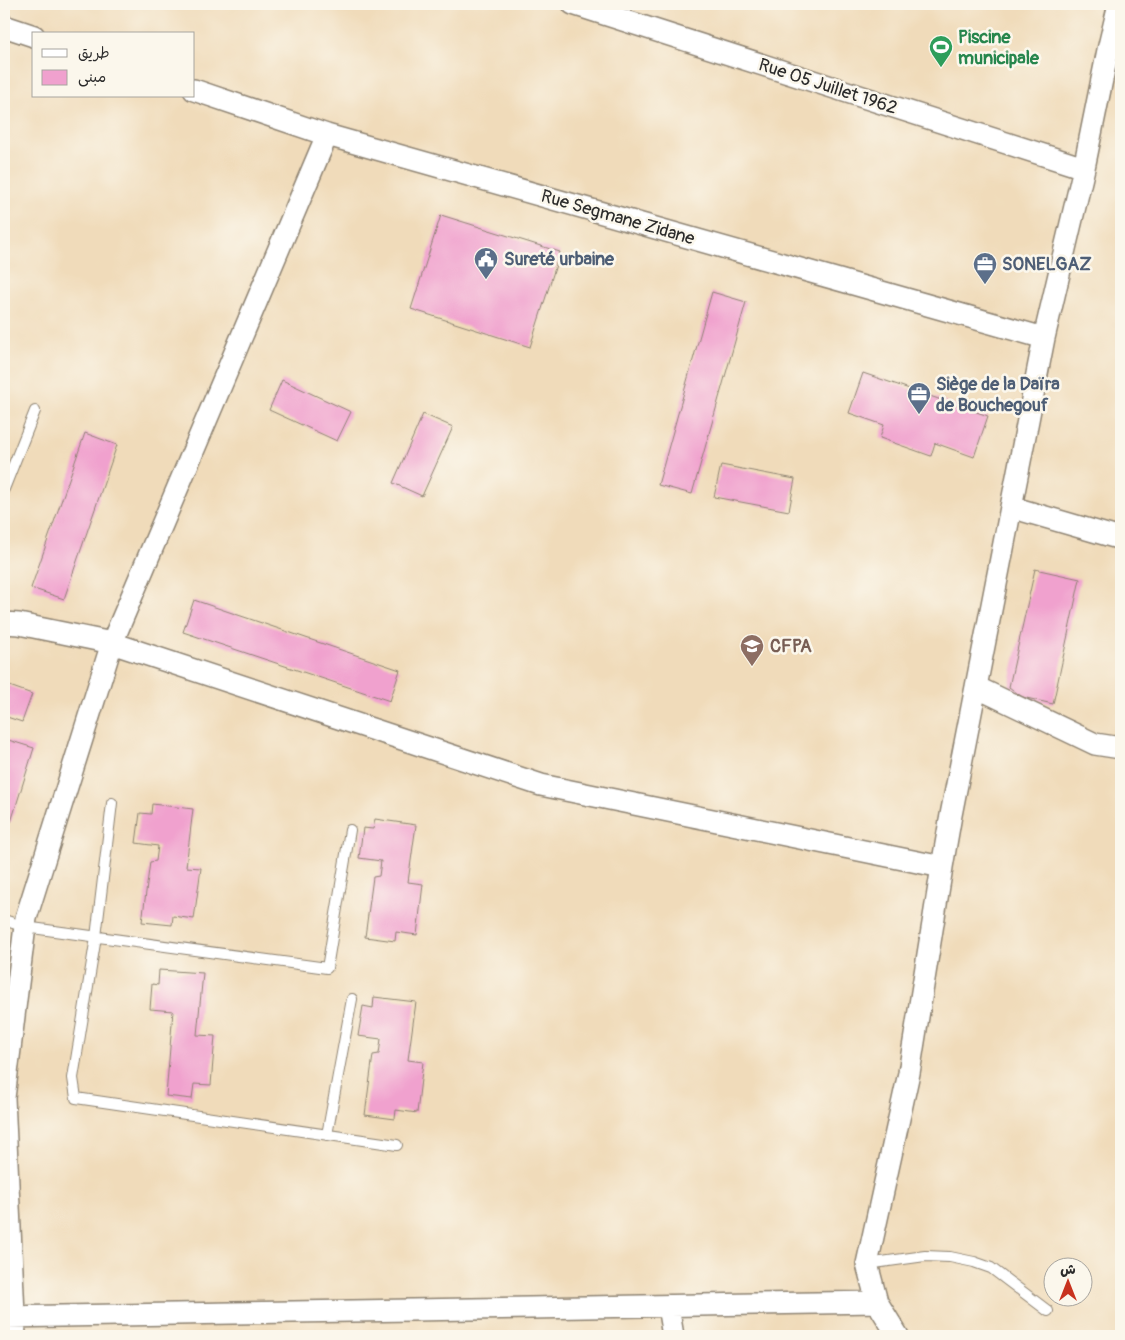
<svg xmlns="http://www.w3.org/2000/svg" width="1125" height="1340" viewBox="0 0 1125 1340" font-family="Pangolin,'Playpen Sans Arabic',sans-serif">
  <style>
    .building { fill: #f0a1ce }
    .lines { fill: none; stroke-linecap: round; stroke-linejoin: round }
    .lane-casing { stroke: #8e8372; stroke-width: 12 }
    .street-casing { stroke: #8e8372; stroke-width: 24 }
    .lane { stroke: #fff; stroke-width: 10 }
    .street { stroke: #fff; stroke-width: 21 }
    .labels { text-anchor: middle; stroke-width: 5; stroke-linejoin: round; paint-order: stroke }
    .leisure-label { font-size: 18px; font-weight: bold; fill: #27864d; stroke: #fbf7ec; text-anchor: start }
    .street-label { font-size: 18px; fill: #2b2b2b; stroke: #fbf7ec }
    .service-label { font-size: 18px; font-weight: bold; fill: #4e5e75; stroke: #fbf7ec; text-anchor: start }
    .education-label { font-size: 18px; font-weight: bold; fill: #785e54; stroke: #fbf7ec; text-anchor: start }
  </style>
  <rect width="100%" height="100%" fill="#fbf7ec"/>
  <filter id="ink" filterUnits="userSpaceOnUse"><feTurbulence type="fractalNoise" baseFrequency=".02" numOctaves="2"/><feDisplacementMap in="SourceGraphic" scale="10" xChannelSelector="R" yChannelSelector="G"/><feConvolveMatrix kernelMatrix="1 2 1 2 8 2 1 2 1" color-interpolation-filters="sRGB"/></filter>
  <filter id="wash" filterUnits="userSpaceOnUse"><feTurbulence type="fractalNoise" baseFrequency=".0096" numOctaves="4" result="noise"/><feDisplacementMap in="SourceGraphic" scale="20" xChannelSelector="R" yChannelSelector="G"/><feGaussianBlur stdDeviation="1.12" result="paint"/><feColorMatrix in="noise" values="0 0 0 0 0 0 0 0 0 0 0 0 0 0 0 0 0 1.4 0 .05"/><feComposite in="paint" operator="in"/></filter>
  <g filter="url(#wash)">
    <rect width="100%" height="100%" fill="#f0dbba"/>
    <g id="blocks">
      <path class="building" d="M441,215L560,252L530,347L411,309Z
        M712,292L746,302L692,494L658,485Z
        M863,373L988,416L974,457L935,443L931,456L880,438L884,425L849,413Z
        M282,380L351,412L337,441L269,410Z
        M423,414L453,427L422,496L393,483Z
        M85,433L117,445L64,599L31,588Z
        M721,465L795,479L789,511L714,497Z
        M1035,569L1080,579L1053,704L1022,697L1009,687Z
        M194,600L400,670L390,701L183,632Z
        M4,684L32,694L22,722L4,716Z
        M5,739L34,748L11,822L4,820Z
        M152,804L193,809L186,867L201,868L194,919L173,916L172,925L142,922L150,862L156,861L158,846L136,843L140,813L151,814Z
        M375,819L416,825L408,882L423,884L417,935L396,932L395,941L365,937L373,877L379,876L381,861L359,858L363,828L373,829Z
        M159,970L203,973L197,1035L215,1036L211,1085L194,1084L192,1099L166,1096L173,1011L150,1009L152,984L158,985Z
        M374,997L416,1002L408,1060L423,1062L417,1113L396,1110L395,1119L365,1115L373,1055L379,1054L381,1039L358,1036L363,1006L373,1008Z"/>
    </g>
  </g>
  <g filter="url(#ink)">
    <use href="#blocks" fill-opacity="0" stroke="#8e8372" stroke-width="1"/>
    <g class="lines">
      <g class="lane-casing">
        <path id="lane" d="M4,489L35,411
          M112,803L96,937L73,1078L76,1098L397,1145
          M4,920L25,927L327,968L350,830
          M327,1135L352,999
          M867,1264L925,1256L950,1257L974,1262L991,1268L1048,1311"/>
      </g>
      <g class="street-casing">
        <path id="street" d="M573,4L1084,168
          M4,26L34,36
          M194,90L327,135L1044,338
          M1011,507L1121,539
          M4,623L19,624L112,643L541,785L942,867L951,815L1044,338L1084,168L1108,50L1119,4
          M976,687L1095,744L1121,748
          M668,1306L673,1336
          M4,1317L877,1302
          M15,1336L4,1098L26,918L112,643L327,135
          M898,1336L877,1302L867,1264L909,1073L942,867"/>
      </g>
      <use href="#lane" class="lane"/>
      <use href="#street" class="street"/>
    </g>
  </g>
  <defs>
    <g id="stadium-pin" transform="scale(1.25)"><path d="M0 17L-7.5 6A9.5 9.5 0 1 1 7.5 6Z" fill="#2e9e5b" stroke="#fbf7ec"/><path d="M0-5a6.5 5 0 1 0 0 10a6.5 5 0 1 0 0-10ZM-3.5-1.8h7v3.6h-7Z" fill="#fff"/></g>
    <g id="civic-pin" transform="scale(1.25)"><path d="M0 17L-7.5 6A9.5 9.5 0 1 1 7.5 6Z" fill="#5c6f8a" stroke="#fbf7ec"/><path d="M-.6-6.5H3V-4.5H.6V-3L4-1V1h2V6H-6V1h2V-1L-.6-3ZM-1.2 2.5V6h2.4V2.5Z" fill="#fff"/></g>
    <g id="office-pin" transform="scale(1.25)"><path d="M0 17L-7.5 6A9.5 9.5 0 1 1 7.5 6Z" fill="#5c6f8a" stroke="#fbf7ec"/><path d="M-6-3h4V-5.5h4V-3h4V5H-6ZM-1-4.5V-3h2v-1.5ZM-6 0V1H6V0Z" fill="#fff"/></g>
    <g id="university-pin" transform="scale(1.25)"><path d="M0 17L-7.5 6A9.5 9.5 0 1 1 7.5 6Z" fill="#8d6e63" stroke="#fbf7ec"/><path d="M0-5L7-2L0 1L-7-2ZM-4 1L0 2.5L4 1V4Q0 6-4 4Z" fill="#fff"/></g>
  </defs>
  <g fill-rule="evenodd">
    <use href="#stadium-pin" x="941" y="47"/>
    <use href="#civic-pin" x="486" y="259"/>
    <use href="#office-pin" x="985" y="264"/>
    <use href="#office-pin" x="919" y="394"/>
    <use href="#university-pin" x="752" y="646"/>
  </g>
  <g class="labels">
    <g class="leisure-label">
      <text x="958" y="43">Piscine<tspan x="958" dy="21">municipale</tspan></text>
    </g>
    <g class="street-label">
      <text transform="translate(828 86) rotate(18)" y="6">Rue 05 Juillet 1962</text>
      <text transform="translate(618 217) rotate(16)" y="6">Rue Segmane Zidane</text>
    </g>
    <g class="service-label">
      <text x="504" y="265">Sureté urbaine</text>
      <text x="1002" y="270">SONELGAZ</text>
      <text x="936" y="390">Siège de la Daïra<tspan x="936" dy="21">de Bouchegouf</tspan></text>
    </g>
    <g class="education-label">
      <text x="770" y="652">CFPA</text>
    </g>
  </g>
  <rect width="1125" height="1340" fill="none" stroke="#fbf7ec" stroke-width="20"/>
  <rect x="32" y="32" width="162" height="65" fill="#fbf7ec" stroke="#a8a59f"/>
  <rect x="42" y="49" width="25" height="8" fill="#ffffff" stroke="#a8a59f"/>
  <text x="78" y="58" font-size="15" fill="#2b2b2b">طريق</text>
  <rect x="42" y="70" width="25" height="15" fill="#f0a1ce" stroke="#a8a59f"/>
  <text x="78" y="82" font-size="15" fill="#2b2b2b">مبنى</text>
  <g transform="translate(1068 1282)"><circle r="24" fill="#fbf7ec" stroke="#a8a59f"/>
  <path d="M0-4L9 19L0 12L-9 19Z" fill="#c8321e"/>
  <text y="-8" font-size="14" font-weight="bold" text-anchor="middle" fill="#2b2b2b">ش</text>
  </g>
</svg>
